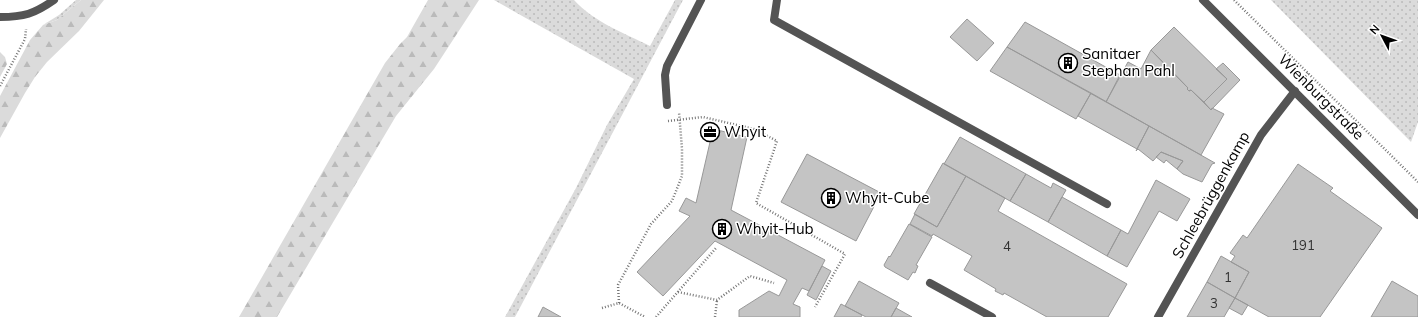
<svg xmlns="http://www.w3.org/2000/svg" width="1418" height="317" viewBox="0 0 1418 317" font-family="Mulish,sans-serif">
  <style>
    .grass { fill: url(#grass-dots) }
    .forest { fill: url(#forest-firs) }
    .building { fill: #c4c4c4; stroke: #989898 }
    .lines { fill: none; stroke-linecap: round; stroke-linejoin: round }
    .path { stroke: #767676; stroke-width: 2.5; stroke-dasharray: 1 2; stroke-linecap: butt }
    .service { stroke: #545454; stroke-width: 8 }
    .minor { stroke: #545454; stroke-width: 8 }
    .labels { text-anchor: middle; stroke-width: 3; stroke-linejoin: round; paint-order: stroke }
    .number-label { font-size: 13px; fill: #313131 }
    .poi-label { font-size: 15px; fill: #000; stroke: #fff; text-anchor: start }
    .street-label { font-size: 15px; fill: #000; stroke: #fff }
  </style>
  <defs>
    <pattern id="grass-dots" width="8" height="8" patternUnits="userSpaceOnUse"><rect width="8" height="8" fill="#dbdbdb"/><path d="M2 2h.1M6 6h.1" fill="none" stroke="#bababa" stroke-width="1.8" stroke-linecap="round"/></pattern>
    <pattern id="forest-firs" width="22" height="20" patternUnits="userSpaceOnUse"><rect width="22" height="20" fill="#dbdbdb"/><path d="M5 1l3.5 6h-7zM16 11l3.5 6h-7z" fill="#bababa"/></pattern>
  </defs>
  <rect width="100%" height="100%" fill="#fff"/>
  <path class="grass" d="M76,0H81L57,20L43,25L59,15Z
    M494,0H574C594,22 624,33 650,46L675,0H683L515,317H505L576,188L607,125L634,79Z
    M1271,0H1418V122L1411,142Z"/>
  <path class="forest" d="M81,0H104L79,31L47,62L35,77L25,93L0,138V96L30,40L43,25L57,20Z
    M428,0H479L434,69L396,116L277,317H239L385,63L400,44L407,37Z
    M0,52L5,57L7,64L0,77Z"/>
  <path class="building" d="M967,19L994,43L977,61L950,37Z
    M1025,22L1120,75L1106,102L1007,47Z
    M1174,27L1227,79L1204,102L1191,90L1189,91L1187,89L1188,88L1151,50Z
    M1007,47L1091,93L1076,119L990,71Z
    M1151,50L1188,88L1187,89L1189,91L1191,90L1211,110L1212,108L1224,114L1201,155L1106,102L1128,62L1141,69Z
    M1223,63L1240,80L1211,110L1204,102L1227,79L1216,69Z
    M1091,93L1149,126L1137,149L1078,116Z
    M1149,126L1215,163L1212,164L1202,182L1183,174L1177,169L1183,161L1161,152L1153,161L1138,149L1136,151Z
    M713,129L747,137L731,210L825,260L809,291L802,288L793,304L800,307V317H739V310L769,291L779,296L787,280L715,241L663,296L637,272L690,216L679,211L686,198L696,203Z
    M960,137L1026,174L1010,201L944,164Z
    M1161,152L1183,161L1177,169L1166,160L1164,163L1156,157Z
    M807,154L881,193L856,241L781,202Z
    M943,163L966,176L937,227L914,214Z
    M1298,164L1333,188L1330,191L1382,228L1320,317H1269L1235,298L1249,272L1231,262L1235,256L1230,253L1243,235L1247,238Z
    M1026,174L1051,188L1053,183L1066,190L1048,222L1010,201Z
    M966,176L1005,198L998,211L1127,284L1108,317H1047L1004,293L1003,295L995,291L996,289L964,270L972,256L933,234L932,236L910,224L915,214L937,227Z
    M1156,180L1190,199L1177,221L1159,211L1127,267L1107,256L1121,230L1128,234Z
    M1062,197L1121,230L1107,256L1048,222Z
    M909,224L932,237L916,265L918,266L915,273L913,272L908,280L885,267L884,265L889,256L890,257Z
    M1221,256L1249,272L1235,298L1207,282Z
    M822,266L831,271L816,300L807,295Z
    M859,281L899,303L891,317H866L845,306Z
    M1392,281L1418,296V317H1371Z
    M1207,282L1235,298L1224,317H1187Z
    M1235,298L1248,305L1242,315L1229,308Z
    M841,304L862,315L861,317H834Z
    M543,307L561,317H538Z
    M896,308L912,317H891Z"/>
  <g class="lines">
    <path class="path" d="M1234,0L1418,182
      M1302,81L1308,73
      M0,86L25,39L26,29
      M668,121L703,117L754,129L777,141L756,203L845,254L815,307
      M678,292L717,300L750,276L774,283
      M619,303L618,285L651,224L672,201L682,176V149L679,112
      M602,308L619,303L645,317
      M656,317L716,248
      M715,317L717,300"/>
    <path class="service" d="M777,0L774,20L1107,204
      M930,283L992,317"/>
    <path class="minor" d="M1203,0L1418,215
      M0,17C24,17 34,14 54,0
      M667,105L665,75L667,66L701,0
      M1158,317L1261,135L1295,91"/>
  </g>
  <defs>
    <g id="building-ring" transform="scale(1)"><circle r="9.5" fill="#fff" stroke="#000" stroke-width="1.5"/><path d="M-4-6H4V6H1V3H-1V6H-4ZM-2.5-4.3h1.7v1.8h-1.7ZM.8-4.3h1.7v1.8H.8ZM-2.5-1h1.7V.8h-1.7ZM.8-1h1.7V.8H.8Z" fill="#000"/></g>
    <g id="office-ring" transform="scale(1)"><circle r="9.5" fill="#fff" stroke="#000" stroke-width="1.5"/><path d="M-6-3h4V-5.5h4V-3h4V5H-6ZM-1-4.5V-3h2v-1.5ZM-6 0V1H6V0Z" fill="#000"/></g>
  </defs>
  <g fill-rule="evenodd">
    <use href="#building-ring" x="1068" y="63"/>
    <use href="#office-ring" x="710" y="132"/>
    <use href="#building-ring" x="831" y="198"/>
    <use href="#building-ring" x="722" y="229"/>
  </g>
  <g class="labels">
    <g class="number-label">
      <text x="1303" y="250">191</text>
      <text x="1007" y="251">4</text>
      <text x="1228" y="282">1</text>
      <text x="1214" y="308">3</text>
    </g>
    <g class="poi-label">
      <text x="1082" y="59">Sanitaer<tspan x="1082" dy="17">Stephan Pahl</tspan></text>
      <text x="724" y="137">Whyit</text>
      <text x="845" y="203">Whyit-Cube</text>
      <text x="736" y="234">Whyit-Hub</text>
    </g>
    <g class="street-label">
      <text transform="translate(1321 97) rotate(45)" y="5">Wienburgstraße</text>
      <text transform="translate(1211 195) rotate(-61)" y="5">Schleebrüggenkamp</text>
    </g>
  </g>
  <g transform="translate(1382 36) rotate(311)" stroke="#ffffff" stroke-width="3" paint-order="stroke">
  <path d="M0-3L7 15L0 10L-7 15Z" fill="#000000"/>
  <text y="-6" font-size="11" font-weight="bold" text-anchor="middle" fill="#000000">N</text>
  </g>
</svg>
